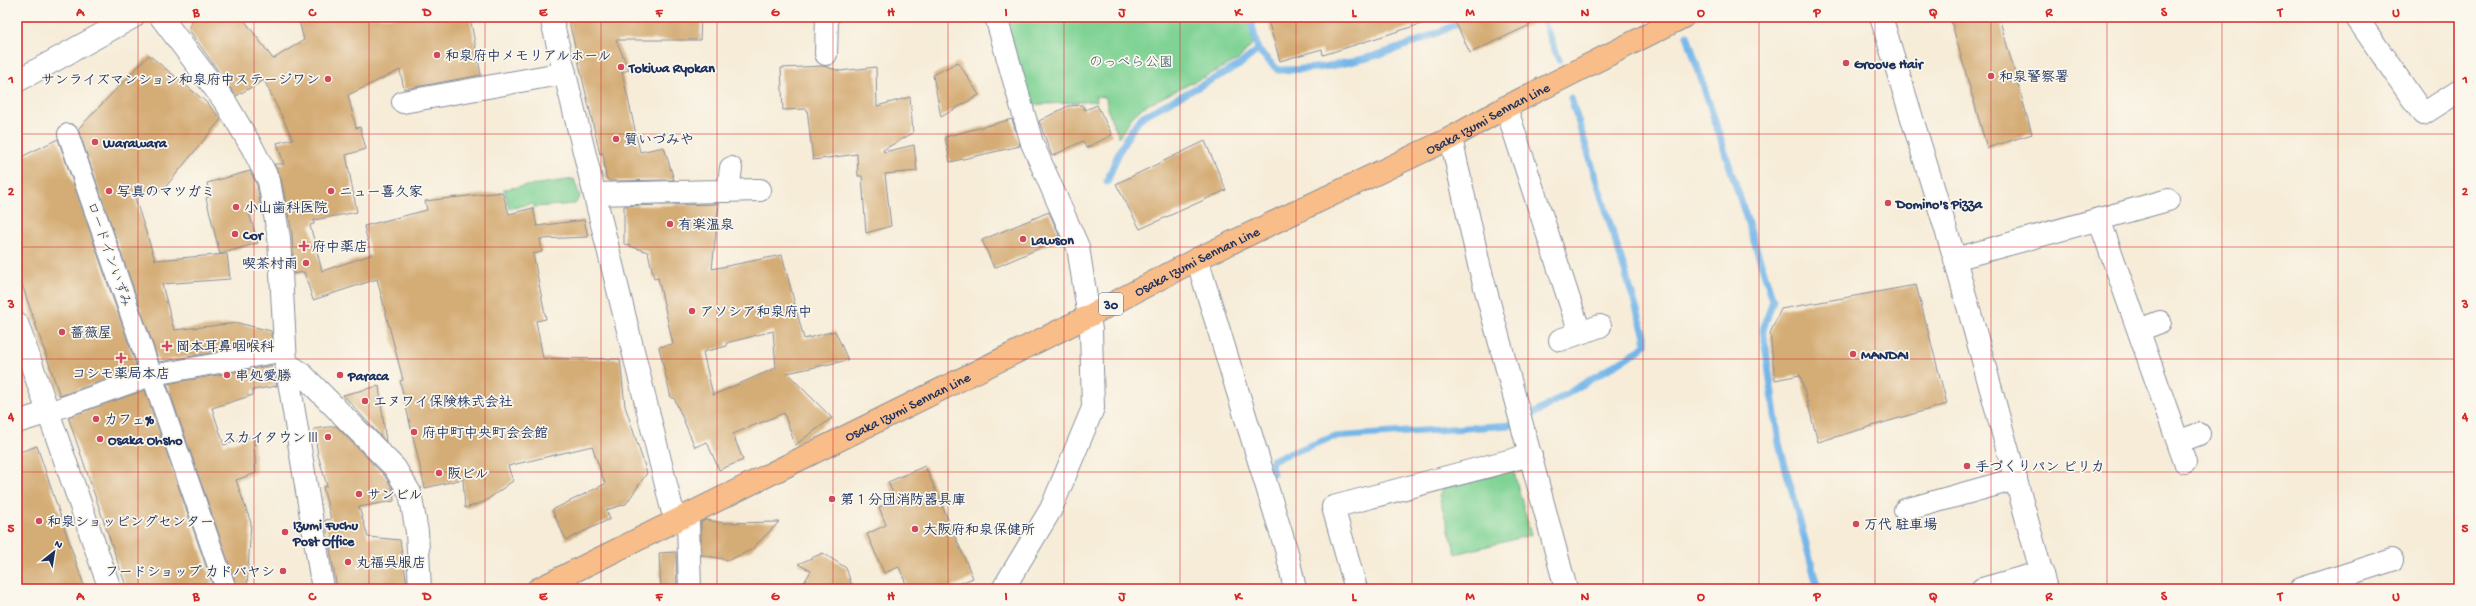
<svg xmlns="http://www.w3.org/2000/svg" width="2476" height="606" viewBox="0 0 2476 606" font-family="'Gochi Hand','Klee One',sans-serif">
  <style>
    .green { fill: #80d395; stroke: #4e817a }
    .lines { fill: none; stroke-linecap: round; stroke-linejoin: round }
    .stream { stroke: #75b6e9; stroke-width: 7 }
    .building { fill: #d4ac75; fill-rule: evenodd }
    .pedestrian-casing { stroke: #888e9b; stroke-width: 22 }
    .minor-casing { stroke: #888e9b; stroke-width: 24 }
    .tertiary-casing { stroke: #888e9b; stroke-width: 24 }
    .primary-casing { stroke: #888e9b; stroke-width: 24 }
    .pedestrian { stroke: #fff; stroke-width: 20 }
    .minor { stroke: #fff; stroke-width: 22 }
    .tertiary { stroke: #fff; stroke-width: 22 }
    .primary { stroke: #f8bd88; stroke-width: 22 }
    .grid { fill: none; stroke: #d62828; stroke-width: 1; stroke-opacity: 0.55 }
    .poi-dot { fill: #d1495b; stroke: #fbf7ec; stroke-width: 1.5 }
    .labels { text-anchor: middle; stroke-width: 3.5; stroke-linejoin: round; paint-order: stroke }
    .shield { fill: #fbf7ec; stroke: #5e6b89; stroke-width: 1 }
    .shield-label { font-size: 13px; font-weight: bold; fill: #1b2f5e }
    .poi-label { font-size: 14px; font-weight: bold; fill: #1b2f5e; stroke: #fbf7ec; text-anchor: start }
    .park-label { font-size: 14px; fill: #34586c; stroke: #fbf7ec }
    .street-label { font-size: 14px; fill: #1b2f5e; stroke: #fbf7ec }
    .neatline { fill: none; stroke: #d62828; stroke-width: 1.5 }
    .grid-label { font-size: 13px; text-anchor: middle; font-weight: bold; fill: #d62828 }
  </style>
  <rect width="100%" height="100%" fill="#fbf7ec"/>
  <filter id="ink" filterUnits="userSpaceOnUse"><feTurbulence type="fractalNoise" baseFrequency=".025" numOctaves="2"/><feDisplacementMap in="SourceGraphic" scale="8" xChannelSelector="R" yChannelSelector="G"/><feConvolveMatrix kernelMatrix="1 2 1 2 8 2 1 2 1" color-interpolation-filters="sRGB"/></filter>
  <filter id="wash" filterUnits="userSpaceOnUse"><feTurbulence type="fractalNoise" baseFrequency=".012" numOctaves="4" result="noise"/><feDisplacementMap in="SourceGraphic" scale="16" xChannelSelector="R" yChannelSelector="G"/><feGaussianBlur stdDeviation="0.9" result="paint"/><feColorMatrix in="noise" values="0 0 0 0 0 0 0 0 0 0 0 0 0 0 0 0 0 1.4 0 .05"/><feComposite in="paint" operator="in"/></filter>
  <g filter="url(#wash)">
    <rect width="100%" height="100%" fill="#f6ecd8"/>
    <path class="green" d="M1004,17H1249L1253,43L1238,60L1143,107L1132,117L1119,137L1107,109L1106,97L1095,96L1097,101L1030,105Z
      M574,179L580,197L575,204L534,207L533,203L509,209L504,189Z
      M1513,469L1531,535L1456,554L1439,496L1443,488Z"/>
    <g class="lines">
      <path class="stream" d="M1250,17L1258,50L1278,70C1343,71 1413,47 1470,17
        M1542,17L1559,60
        M1687,35L1773,300L1763,330L1779,443L1818,589
        M1107,182C1116,158 1125,135 1143,116L1238,66L1258,50
        M1532,415L1641,349L1645,344V336L1571,98
        M1273,473L1271,467L1272,460L1333,437L1511,425"/>
    </g>
    <g id="blocks">
      <path class="building" d="M193,17H242L273,59L304,40L298,17H470L481,75L404,89L400,70L348,95L356,128L360,127L366,149L346,155L357,212L314,220V224L310,225L317,252L322,271L371,255L364,226L427,210L425,201L502,192L509,214L533,208L537,226L584,220L588,237L540,239L542,252L533,254L546,319L536,321L543,358L620,359L625,406L647,473L626,504L606,510L610,519L566,540L552,510L605,484L592,446L508,466L513,481L484,502L465,508L463,479L425,488L400,381L403,380L377,279L313,300L304,272L294,274L292,233L281,179L274,164H284L277,143L293,139L264,80L236,96L189,30Z
        M568,17H701L700,40H616L629,70L622,72L640,152L664,147L674,180L609,181L606,177L603,153L600,154Z
        M1267,17H1426L1427,22L1323,55L1322,49L1280,61Z
        M1453,17H1547L1470,53Z
        M1950,17H1999L2032,134L1987,148Z
        M149,55L206,102L221,119L163,190L133,192L155,260L227,254L230,279L162,284L174,330L238,323L271,331L272,342L159,362L78,129Z
        M958,62L979,95L941,117L933,75Z
        M823,66L840,71L876,67L877,106L910,97L913,133L883,150L884,152L914,145L917,171L885,174L891,226L866,233L862,176H858L857,154L813,160L807,109L783,110L781,68Z
        M1082,105L1085,110L1097,105L1112,135L1086,148L1083,141L1052,156L1039,121L1068,106Z
        M1012,119L1020,146L950,162L945,137Z
        M58,139L137,368L60,396L17,270V159Z
        M1205,141L1226,190L1140,229L1116,184Z
        M250,171L257,185L261,210L249,213L258,243L220,254L206,198L210,196L207,183Z
        M719,204L712,269L782,255L804,339L835,331L848,360L787,373L832,418L795,445L784,413L733,434L743,460L719,470L707,442L695,447L674,398H671L659,347L673,344L658,278L654,279L648,252L624,244V206ZM773,331L776,368L713,395L703,352L727,346L726,343Z
        M1049,212L1061,239L994,268L982,240Z
        M1916,285L1947,404L1818,442L1800,375L1775,380L1770,333L1781,309Z
        M274,365L277,386L253,390V395L212,408L224,445L254,436L256,473L236,480L251,523L247,587H237L167,384Z
        M379,386L386,442L343,395Z
        M145,390L214,589H127L68,417Z
        M336,426L385,476L393,489L394,501L359,507L368,537L400,540L407,585L377,589H337L325,520L331,519L323,487L327,486L318,455L314,429Z
        M37,446L85,589H17V453Z
        M925,466L973,578L946,589H908L899,567L884,573L867,534L886,525L879,507L896,500L888,482Z
        M706,520L724,523L779,522L751,550L729,560L701,555V522Z
        M676,552L677,589H661L659,553Z
        M823,553L846,568L853,589H800L811,571L798,564Z"/>
    </g>
  </g>
  <g filter="url(#ink)">
    <use href="#blocks" fill-opacity="0" stroke="#888e9b" stroke-width="1"/>
    <g class="lines">
      <g class="pedestrian-casing">
        <path id="pedestrian" d="M68,134L226,589
          M49,412L153,375L285,351"/>
      </g>
      <g class="minor-casing">
        <path id="minor" d="M161,17L226,103L253,149L269,181L279,238L286,363L323,589
          M996,17L1032,143L1078,247L1091,330L1093,408L1051,509L1003,589
          M2356,17L2423,114L2459,91
          M826,54L827,17
          M403,102L565,73
          M1506,107L1580,333
          M1451,138L1479,265L1566,589
          M728,191L731,168
          M595,194L760,190
          M2099,219L2185,462
          M1197,259L1286,549L1295,589
          M1955,259L2168,200
          M2139,330L2160,322
          M1560,340L1600,326
          M286,363L301,373L395,468L410,493L417,532L420,589
          M17,422L49,412
          M2178,442L2199,434
          M1905,510L2016,479
          M679,519L688,524L690,589
          M1356,589L1333,507L1531,455
          M1982,589L2042,572
          M2301,589L2392,560"/>
      </g>
      <g class="tertiary-casing">
        <path id="tertiary" d="M551,17L670,501L672,509L679,519
          M1881,17L1955,259L2046,589
          M17,81L133,17
          M17,323L110,589"/>
      </g>
      <g class="primary-casing">
        <g id="primary">
          <path id="s1" d="M538,589L1089,316L1197,259L1451,138L1506,107L1683,17"/>
        </g>
      </g>
      <use href="#pedestrian" class="pedestrian"/>
      <use href="#minor" class="minor"/>
      <use href="#tertiary" class="tertiary"/>
      <use href="#primary" class="primary"/>
    </g>
  </g>
  <path class="grid" d="M138,17V589M254,17V589M369,17V589M485,17V589M601,17V589M717,17V589M833,17V589M948,17V589M1064,17V589M1180,17V589M1296,17V589M1412,17V589M1528,17V589M1643,17V589M1759,17V589M1875,17V589M1991,17V589M2107,17V589M2222,17V589M2338,17V589M17,134H2459M17,247H2459M17,359H2459M17,472H2459"/>
  <g class="poi-dot">
    <circle cx="437" cy="55" r="4"/>
    <circle cx="1846" cy="63" r="4"/>
    <circle cx="621" cy="67" r="4"/>
    <circle cx="1991" cy="76" r="4"/>
    <circle cx="328" cy="79" r="4"/>
    <circle cx="616" cy="139" r="4"/>
    <circle cx="95" cy="142" r="4"/>
    <circle cx="109" cy="191" r="4"/>
    <circle cx="331" cy="191" r="4"/>
    <circle cx="1888" cy="203" r="4"/>
    <circle cx="236" cy="207" r="4"/>
    <circle cx="670" cy="224" r="4"/>
    <circle cx="235" cy="234" r="4"/>
    <circle cx="1023" cy="239" r="4"/>
    <path d="M302 240h4v4h4v4h-4v4h-4v-4h-4v-4h4z"/>
    <circle cx="306" cy="263" r="4"/>
    <circle cx="692" cy="311" r="4"/>
    <circle cx="62" cy="332" r="4"/>
    <path d="M165 340h4v4h4v4h-4v4h-4v-4h-4v-4h4z"/>
    <circle cx="1853" cy="354" r="4"/>
    <path d="M119 352h4v4h4v4h-4v4h-4v-4h-4v-4h4z"/>
    <circle cx="227" cy="375" r="4"/>
    <circle cx="340" cy="375" r="4"/>
    <circle cx="365" cy="401" r="4"/>
    <circle cx="96" cy="419" r="4"/>
    <circle cx="414" cy="432" r="4"/>
    <circle cx="328" cy="437" r="4"/>
    <circle cx="100" cy="439" r="4"/>
    <circle cx="1967" cy="466" r="4"/>
    <circle cx="439" cy="473" r="4"/>
    <circle cx="359" cy="494" r="4"/>
    <circle cx="832" cy="499" r="4"/>
    <circle cx="39" cy="521" r="4"/>
    <circle cx="1856" cy="524" r="4"/>
    <circle cx="915" cy="529" r="4"/>
    <circle cx="285" cy="532" r="4"/>
    <circle cx="348" cy="562" r="4"/>
    <circle cx="283" cy="571" r="4"/>
  </g>
  <g class="labels">
    <rect class="shield" x="1099" y="293" width="24" height="22" rx="3"/>
    <g class="shield-label">
      <text x="1111" y="309">30</text>
    </g>
    <g class="poi-label">
      <text x="445" y="60">和泉府中メモリアルホール</text>
      <text x="1854" y="68">Groove Hair</text>
      <text x="629" y="72">Tokiwa Ryokan</text>
      <text x="1999" y="81">和泉警察署</text>
      <text x="320" y="84" text-anchor="end">サンライズマンション和泉府中ステージワン</text>
      <text x="624" y="144">質いづみや</text>
      <text x="103" y="147">Warawara</text>
      <text x="117" y="196">写真のマツガミ</text>
      <text x="339" y="196">ニュー喜久家</text>
      <text x="1896" y="208">Domino's Pizza</text>
      <text x="244" y="212">小山歯科医院</text>
      <text x="678" y="229">有楽温泉</text>
      <text x="243" y="239">Cor</text>
      <text x="1031" y="244">Lawson</text>
      <text x="312" y="251">府中薬店</text>
      <text x="298" y="268" text-anchor="end">喫茶村雨</text>
      <text x="700" y="316">アソシア和泉府中</text>
      <text x="70" y="337">薔薇屋</text>
      <text x="176" y="351">岡本耳鼻咽喉科</text>
      <text x="1861" y="359">MANDAI</text>
      <text x="121" y="378" text-anchor="middle">コシモ薬局本店</text>
      <text x="235" y="380">串処愛勝</text>
      <text x="348" y="380">Paraca</text>
      <text x="373" y="406">エヌワイ保険株式会社</text>
      <text x="104" y="424">カフェ%</text>
      <text x="422" y="437">府中町中央町会会館</text>
      <text x="320" y="442" text-anchor="end">スカイタウンⅢ</text>
      <text x="108" y="444">Osaka Ohsho</text>
      <text x="1975" y="471">手づくりパン ピリカ</text>
      <text x="447" y="478">阪ビル</text>
      <text x="367" y="499">サンビル</text>
      <text x="840" y="504">第１分団消防器具庫</text>
      <text x="47" y="526">和泉ショッピングセンター</text>
      <text x="293" y="529">Izumi Fuchu<tspan x="293" dy="16">Post Office</tspan></text>
      <text x="1864" y="529">万代 駐車場</text>
      <text x="923" y="534">大阪府和泉保健所</text>
      <text x="356" y="567">丸福呉服店</text>
      <text x="275" y="576" text-anchor="end">フードショップ カドバヤシ</text>
    </g>
    <g class="park-label">
      <text x="1131" y="66">のっぺら公園</text>
    </g>
    <g class="street-label">
      <text dy="5" stroke="none"><textPath href="#s1" startOffset="1060">Osaka Izumi Sennan Line</textPath></text>
      <text transform="translate(110 254) rotate(71)" y="5">ロードインいずみ</text>
      <text dy="5" stroke="none"><textPath href="#s1" startOffset="736">Osaka Izumi Sennan Line</textPath></text>
      <text dy="5" stroke="none"><textPath href="#s1" startOffset="412">Osaka Izumi Sennan Line</textPath></text>
    </g>
  </g>
  <rect width="2476" height="606" fill="none" stroke="#fbf7ec" stroke-width="44"/>
  <g transform="translate(54 552) rotate(30)" stroke="#fbf7ec" stroke-width="3" paint-order="stroke">
  <path d="M0-3L7 15L0 10L-7 15Z" fill="#1b2f5e"/>
  <text y="-6" font-size="11" font-weight="bold" text-anchor="middle" fill="#1b2f5e">N</text>
  </g>
  <rect x="22" y="22" width="2432" height="562" class="neatline"/>
  <g class="grid-label">
    <text x="80" y="16">A</text>
    <text x="196" y="16">B</text>
    <text x="312" y="16">C</text>
    <text x="427" y="16">D</text>
    <text x="543" y="16">E</text>
    <text x="659" y="16">F</text>
    <text x="775" y="16">G</text>
    <text x="891" y="16">H</text>
    <text x="1006" y="16">I</text>
    <text x="1122" y="16">J</text>
    <text x="1238" y="16">K</text>
    <text x="1354" y="16">L</text>
    <text x="1470" y="16">M</text>
    <text x="1585" y="16">N</text>
    <text x="1701" y="16">O</text>
    <text x="1817" y="16">P</text>
    <text x="1933" y="16">Q</text>
    <text x="2049" y="16">R</text>
    <text x="2164" y="16">S</text>
    <text x="2280" y="16">T</text>
    <text x="2396" y="16">U</text>
    <text x="11" y="83">1</text>
    <text x="2465" y="83">1</text>
    <text x="11" y="195">2</text>
    <text x="2465" y="195">2</text>
    <text x="11" y="308">3</text>
    <text x="2465" y="308">3</text>
    <text x="11" y="420">4</text>
    <text x="2465" y="420">4</text>
    <text x="11" y="532">5</text>
    <text x="2465" y="532">5</text>
    <text x="80" y="600">A</text>
    <text x="196" y="600">B</text>
    <text x="312" y="600">C</text>
    <text x="427" y="600">D</text>
    <text x="543" y="600">E</text>
    <text x="659" y="600">F</text>
    <text x="775" y="600">G</text>
    <text x="891" y="600">H</text>
    <text x="1006" y="600">I</text>
    <text x="1122" y="600">J</text>
    <text x="1238" y="600">K</text>
    <text x="1354" y="600">L</text>
    <text x="1470" y="600">M</text>
    <text x="1585" y="600">N</text>
    <text x="1701" y="600">O</text>
    <text x="1817" y="600">P</text>
    <text x="1933" y="600">Q</text>
    <text x="2049" y="600">R</text>
    <text x="2164" y="600">S</text>
    <text x="2280" y="600">T</text>
    <text x="2396" y="600">U</text>
  </g>
</svg>
